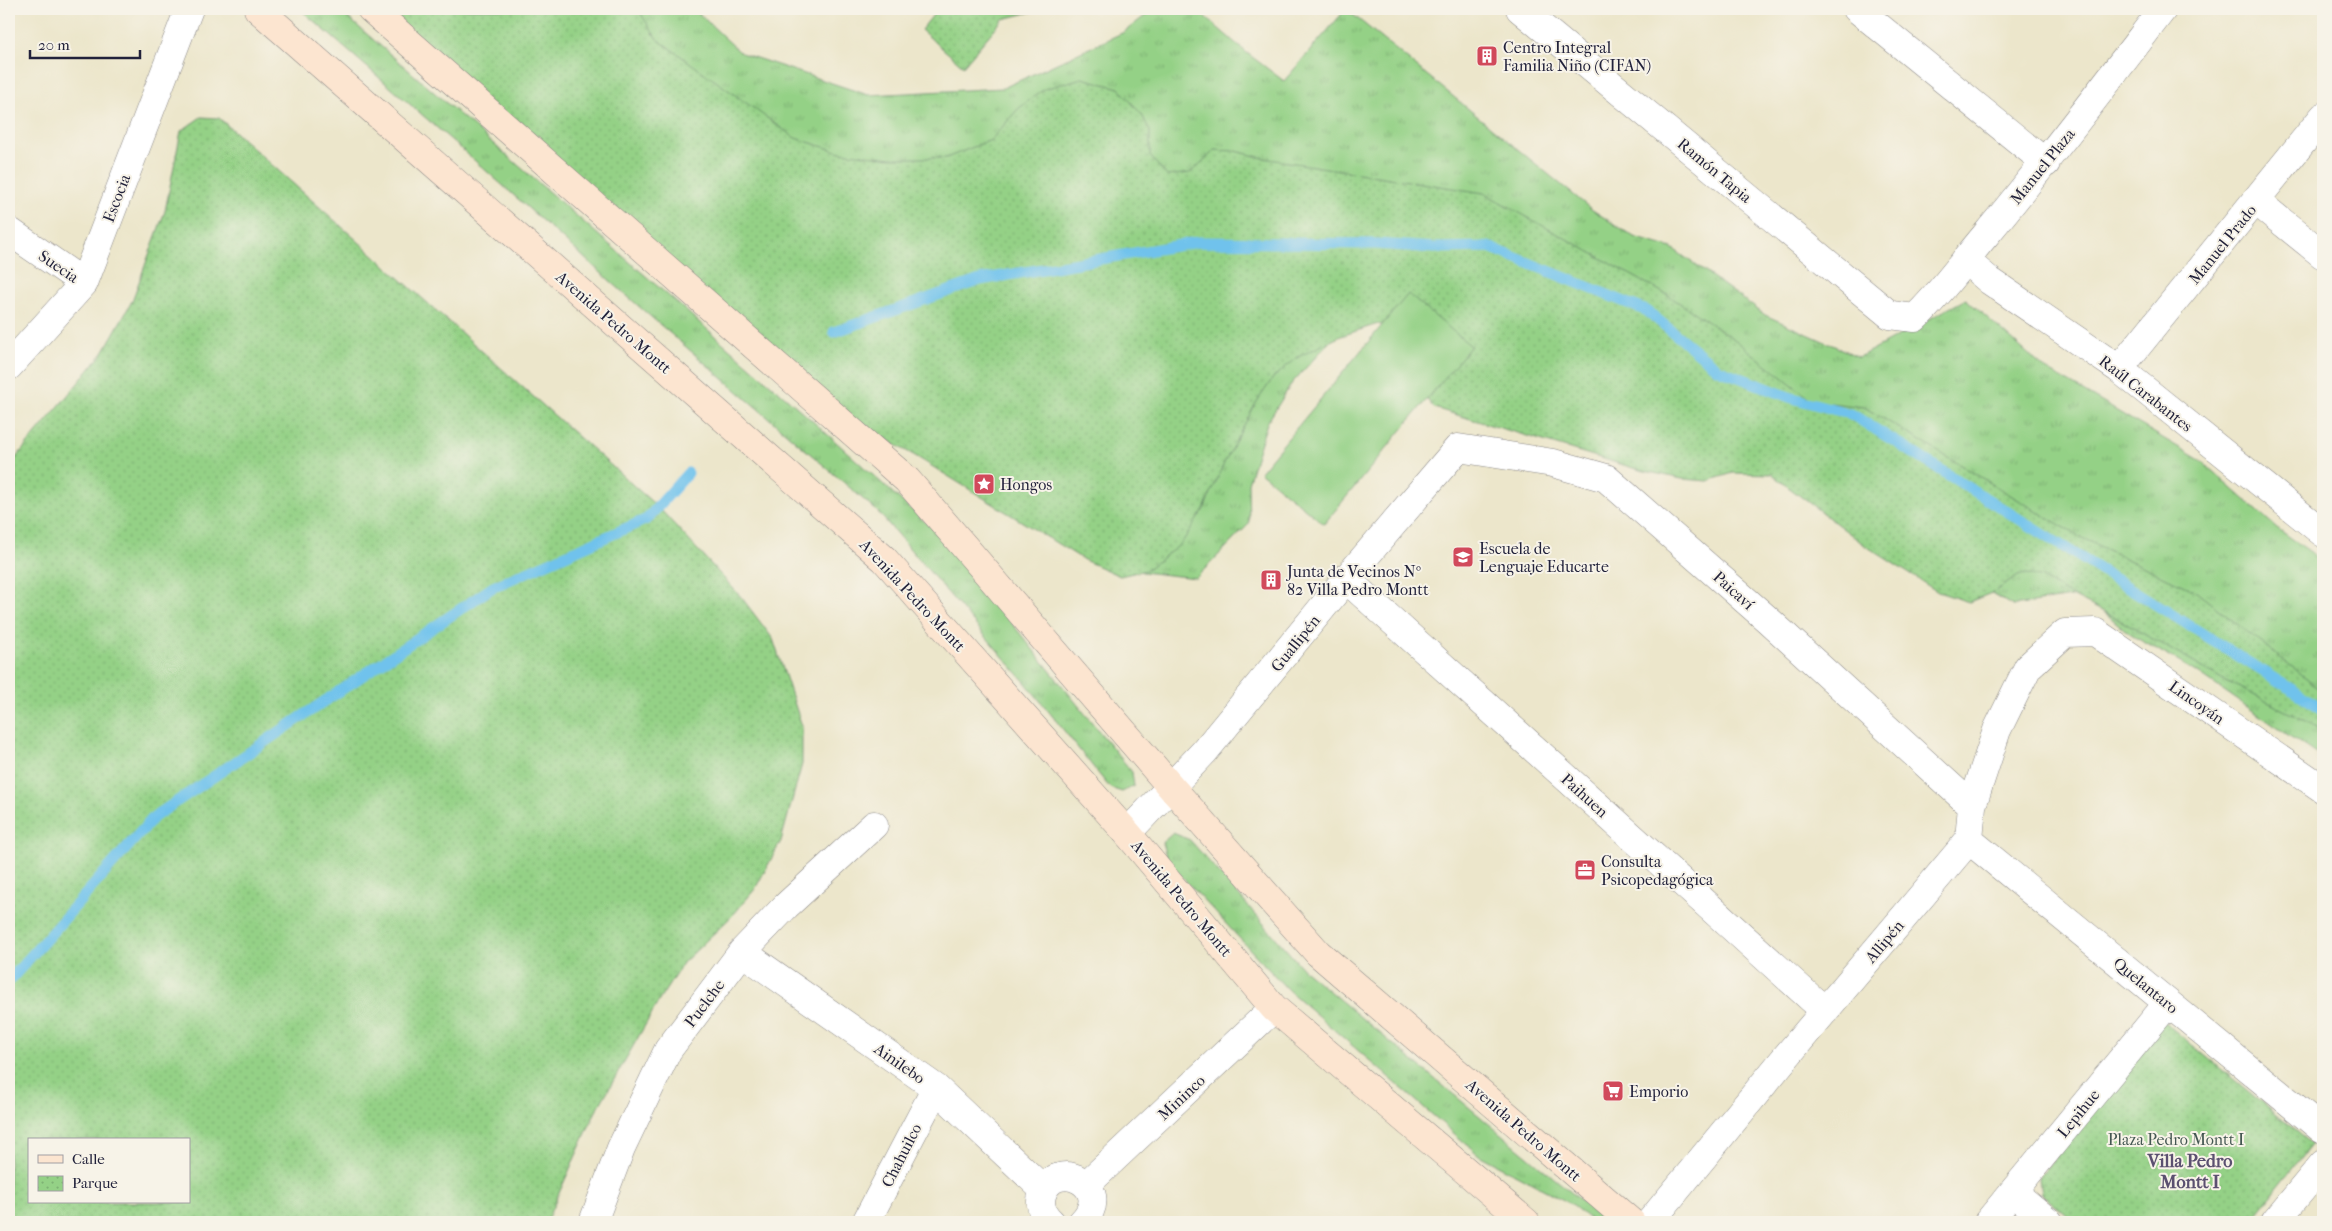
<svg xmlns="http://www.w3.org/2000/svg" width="2332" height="1231" viewBox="0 0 2332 1231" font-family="'IM FELL French Canon',serif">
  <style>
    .grass { fill: url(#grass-tufts); stroke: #5b7a60 }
    .park { fill: url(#park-dots); stroke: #5b7a60; fill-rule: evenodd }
    .pitch { fill: #94d186; stroke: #5b7a60 }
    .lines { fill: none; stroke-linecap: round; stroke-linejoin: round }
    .stream { stroke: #70c2ec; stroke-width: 11 }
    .minor-casing { stroke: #878483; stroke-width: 29 }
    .secondary-casing { stroke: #878483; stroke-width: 29 }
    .minor { stroke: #fff; stroke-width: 28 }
    .secondary { stroke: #fce5d0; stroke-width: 28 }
    .labels { text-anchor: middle; stroke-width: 4; stroke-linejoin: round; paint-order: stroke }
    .poi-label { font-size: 16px; fill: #22223b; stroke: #f7f3e8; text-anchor: start }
    .street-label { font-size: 16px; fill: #22223b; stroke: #f7f3e8 }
    .park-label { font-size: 16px; fill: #445752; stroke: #f7f3e8 }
    .neighbourhood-label { font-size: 18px; font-weight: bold; fill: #5b5070; stroke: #f7f3e8 }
  </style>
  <defs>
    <pattern id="grass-tufts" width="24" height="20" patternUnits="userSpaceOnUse" patternTransform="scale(1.25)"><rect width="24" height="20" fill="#94d186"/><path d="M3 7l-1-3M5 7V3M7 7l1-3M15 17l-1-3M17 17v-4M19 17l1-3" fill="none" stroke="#7fb375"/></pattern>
    <pattern id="park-dots" width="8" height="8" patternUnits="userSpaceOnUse" patternTransform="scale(1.25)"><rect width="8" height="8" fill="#94d186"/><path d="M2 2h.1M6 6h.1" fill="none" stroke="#7fb375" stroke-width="1.8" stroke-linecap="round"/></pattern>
  </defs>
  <rect width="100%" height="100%" fill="#f7f3e8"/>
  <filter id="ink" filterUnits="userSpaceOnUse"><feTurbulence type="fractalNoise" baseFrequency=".02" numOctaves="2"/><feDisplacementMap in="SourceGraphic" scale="10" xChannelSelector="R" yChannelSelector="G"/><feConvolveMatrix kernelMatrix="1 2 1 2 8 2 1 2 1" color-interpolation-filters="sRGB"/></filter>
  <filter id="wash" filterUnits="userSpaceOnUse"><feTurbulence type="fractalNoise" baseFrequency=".0096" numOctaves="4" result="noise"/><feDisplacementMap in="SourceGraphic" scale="20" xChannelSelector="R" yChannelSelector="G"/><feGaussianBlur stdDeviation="1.12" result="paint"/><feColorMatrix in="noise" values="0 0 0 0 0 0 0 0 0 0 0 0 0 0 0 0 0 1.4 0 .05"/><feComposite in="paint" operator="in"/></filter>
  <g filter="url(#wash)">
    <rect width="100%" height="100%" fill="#ece6cb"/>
    <path class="grass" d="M300,9H338L798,408L942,537L1132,772L1134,786L1122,792L1110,788L1025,682L878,512L643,310L465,152Z
      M451,9H694L741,53L868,95L1003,88L1124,32L1154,9H1196L1247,53L1284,81L1346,9L1591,209L1634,237L1672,248L1765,315L1859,357L1966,299L2044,368L2200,460L2277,528L2323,561V759L2195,671L2131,635L2084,595L2013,606L1474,294L1343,327L1292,383L1267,423L1248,483L1249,524L1196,578L1142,572L1084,535Z
      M1173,833L1190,840L1305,971L1607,1222H1593L1571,1204L1479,1155L1288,990L1168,862L1162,843Z"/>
    <path class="park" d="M375,9H638L657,39L795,138L840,152L892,158H946L991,140L1018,109L1044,89L1082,78L1119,88L1142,115L1150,131V156L1167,176L1190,173L1215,150L1236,151L1263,158L1484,193L1669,296L1734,339L1813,401L1864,407L2080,537L2195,591L2323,691V730L2222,679L2116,618L2064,592L2043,578L2027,574L2018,576L1994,592L1969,602L1938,592L1866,546L1771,474L1733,473L1708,481L1682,479L1640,470L1434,408L1419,390L1401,330L1378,324L1341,336L1296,358L1273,378L1256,403L1225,461L1204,509L1181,544L1146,570L1120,576L1084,560L917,457L854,421Z
      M938,9H1043L1003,19L963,66L921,30Z
      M201,117L219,118L660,509L742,598L773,639L802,726V764L781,841L755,889L734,914L683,963L660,999L595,1113L546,1222H9V466L102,354L132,301L165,211L181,131ZM29,1140H189V1202H29Z
      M2163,1021L2312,1144L2250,1222H2076L2041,1194L2039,1178Z"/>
    <path class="pitch" d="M1408,294L1471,346L1324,524L1260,472Z"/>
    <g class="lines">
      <path class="stream" d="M834,332L980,280L1198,242L1376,244L1434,248L1489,247L1647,311L1718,369L1789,397L1851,414L2323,709
        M9,981L154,817L493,587L647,519L688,473"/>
    </g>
  </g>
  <g filter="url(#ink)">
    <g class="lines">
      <g class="minor-casing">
        <path id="minor" d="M1520,9L1890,315L1915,318C1941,293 1961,264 1984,237C2046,163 2104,86 2163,9
          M1857,9L2046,163
          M2256,201L2323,255
          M9,231L84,283
          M1965,260L1990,281L2119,369L2323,533
          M9,366L84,283L189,9
          M2119,369L2323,117
          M1346,579L1825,1011
          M1127,833L1204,752L1346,579L1458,448L1553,463L1606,478L1767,619L1972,806
          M1969,840L2323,1130
          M742,952L936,1088L1044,1190
          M1086,1185L1274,1008
          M2013,1192L2049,1222
          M593,1222L621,1148L668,1050L742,952L786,906L874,825
          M866,1222L936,1088
          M1051,1222C1043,1215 1039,1206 1042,1195C1054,1155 1117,1186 1082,1222
          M1650,1222L1785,1058L1969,840L1972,806L1997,730L2028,667L2065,633L2095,632L2323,789
          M1988,1222L2168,1003
          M2275,1222L2323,1164"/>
      </g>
      <g class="secondary-casing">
        <path id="secondary" d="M258,9L884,559L1127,833L1274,1008L1526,1222
          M371,9L907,480L1171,787L1318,953L1631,1222"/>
      </g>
      <use href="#minor" class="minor"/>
      <use href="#secondary" class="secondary"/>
    </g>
  </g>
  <defs>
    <g id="building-square" transform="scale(1.125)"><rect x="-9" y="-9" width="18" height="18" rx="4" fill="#d1495b" stroke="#f7f3e8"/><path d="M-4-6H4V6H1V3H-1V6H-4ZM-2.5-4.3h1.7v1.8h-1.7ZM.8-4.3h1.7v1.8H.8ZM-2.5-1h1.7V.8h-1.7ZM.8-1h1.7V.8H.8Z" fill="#fff"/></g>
    <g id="sight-square" transform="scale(1.125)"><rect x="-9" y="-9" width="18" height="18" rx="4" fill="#d1495b" stroke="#f7f3e8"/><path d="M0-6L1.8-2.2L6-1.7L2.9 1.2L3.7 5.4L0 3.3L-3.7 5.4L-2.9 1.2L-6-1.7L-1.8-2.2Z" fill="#fff"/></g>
    <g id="school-square" transform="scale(1.125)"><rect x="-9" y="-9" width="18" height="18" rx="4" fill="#d1495b" stroke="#f7f3e8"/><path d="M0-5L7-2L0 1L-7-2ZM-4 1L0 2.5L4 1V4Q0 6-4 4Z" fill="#fff"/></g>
    <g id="office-square" transform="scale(1.125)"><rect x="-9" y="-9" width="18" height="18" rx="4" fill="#d1495b" stroke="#f7f3e8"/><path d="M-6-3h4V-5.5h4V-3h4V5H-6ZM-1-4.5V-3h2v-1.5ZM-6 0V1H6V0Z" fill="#fff"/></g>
    <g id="supermarket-square" transform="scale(1.125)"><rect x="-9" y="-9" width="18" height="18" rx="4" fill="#d1495b" stroke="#f7f3e8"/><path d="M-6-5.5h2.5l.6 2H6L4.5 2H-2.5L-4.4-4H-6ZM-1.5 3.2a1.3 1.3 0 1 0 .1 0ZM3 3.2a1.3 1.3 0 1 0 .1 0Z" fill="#fff"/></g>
  </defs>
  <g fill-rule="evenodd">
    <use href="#building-square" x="1487" y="56"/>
    <use href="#sight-square" x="984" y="484"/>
    <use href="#school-square" x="1463" y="557"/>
    <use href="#building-square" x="1271" y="580"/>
    <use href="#office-square" x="1585" y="870"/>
    <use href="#supermarket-square" x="1613" y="1091"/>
  </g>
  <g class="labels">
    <g class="poi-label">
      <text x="1503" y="53">Centro Integral<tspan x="1503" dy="18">Familia Niño (CIFAN)</tspan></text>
      <text x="1000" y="490">Hongos</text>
      <text x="1479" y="554">Escuela de<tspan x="1479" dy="18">Lenguaje Educarte</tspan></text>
      <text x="1287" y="577">Junta de Vecinos Nº<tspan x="1287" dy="18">82 Villa Pedro Montt</tspan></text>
      <text x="1601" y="867">Consulta<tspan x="1601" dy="18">Psicopedagógica</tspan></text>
      <text x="1629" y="1097">Emporio</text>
    </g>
    <g class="street-label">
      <text transform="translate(2042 166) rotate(-51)" y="6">Manuel Plaza</text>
      <text transform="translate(1715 170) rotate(40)" y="6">Ramón Tapia</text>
      <text transform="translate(116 198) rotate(-69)" y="6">Escocia</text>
      <text transform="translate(2222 244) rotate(-51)" y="6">Manuel Prado</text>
      <text transform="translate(59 266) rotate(34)" y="6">Suecia</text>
      <text transform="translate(614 322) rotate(41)" y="6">Avenida Pedro Montt</text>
      <text transform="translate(2146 393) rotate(38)" y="6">Raúl Carabantes</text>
      <text transform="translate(1734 590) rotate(42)" y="6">Paicaví</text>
      <text transform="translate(913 595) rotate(47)" y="6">Avenida Pedro Montt</text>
      <text transform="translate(1295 643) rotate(-51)" y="6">Guallipén</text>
      <text transform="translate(2197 702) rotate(35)" y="6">Lincoyán</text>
      <text transform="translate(1585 795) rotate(42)" y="6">Paihuen</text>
      <text transform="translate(1182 898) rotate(50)" y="6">Avenida Pedro Montt</text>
      <text transform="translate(1884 941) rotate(-50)" y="6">Allipén</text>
      <text transform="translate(2146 985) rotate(39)" y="6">Quelantaro</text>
      <text transform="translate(704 1003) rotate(-53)" y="6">Puelche</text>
      <text transform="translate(900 1063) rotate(35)" y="6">Ainilebo</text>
      <text transform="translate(1181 1097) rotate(-43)" y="6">Mininco</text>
      <text transform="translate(2078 1113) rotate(-51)" y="6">Lepihue</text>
      <text transform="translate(1524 1130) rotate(41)" y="6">Avenida Pedro Montt</text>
      <text transform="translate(901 1155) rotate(-63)" y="6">Chahuilco</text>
    </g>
    <g class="park-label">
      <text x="2176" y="1145">Plaza Pedro Montt I</text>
    </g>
    <g class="neighbourhood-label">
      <text x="2190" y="1167">Villa Pedro<tspan x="2190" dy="21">Montt I</tspan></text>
    </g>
  </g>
  <rect width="2332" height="1231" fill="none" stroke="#f7f3e8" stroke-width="30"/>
  <rect x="28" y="1138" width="162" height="65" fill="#f7f3e8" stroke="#a29fa3"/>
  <rect x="38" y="1155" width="25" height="8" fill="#fce5d0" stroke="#a29fa3"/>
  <text x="72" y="1164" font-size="15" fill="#22223b">Calle</text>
  <rect x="38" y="1176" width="25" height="15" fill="url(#park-dots)" stroke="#a29fa3"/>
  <text x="72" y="1188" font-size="15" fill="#22223b">Parque</text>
  <path d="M30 50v8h110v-8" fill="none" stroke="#22223b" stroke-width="2.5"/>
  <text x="38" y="50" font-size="15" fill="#22223b" stroke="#f7f3e8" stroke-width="4" paint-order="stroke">20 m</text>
</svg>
